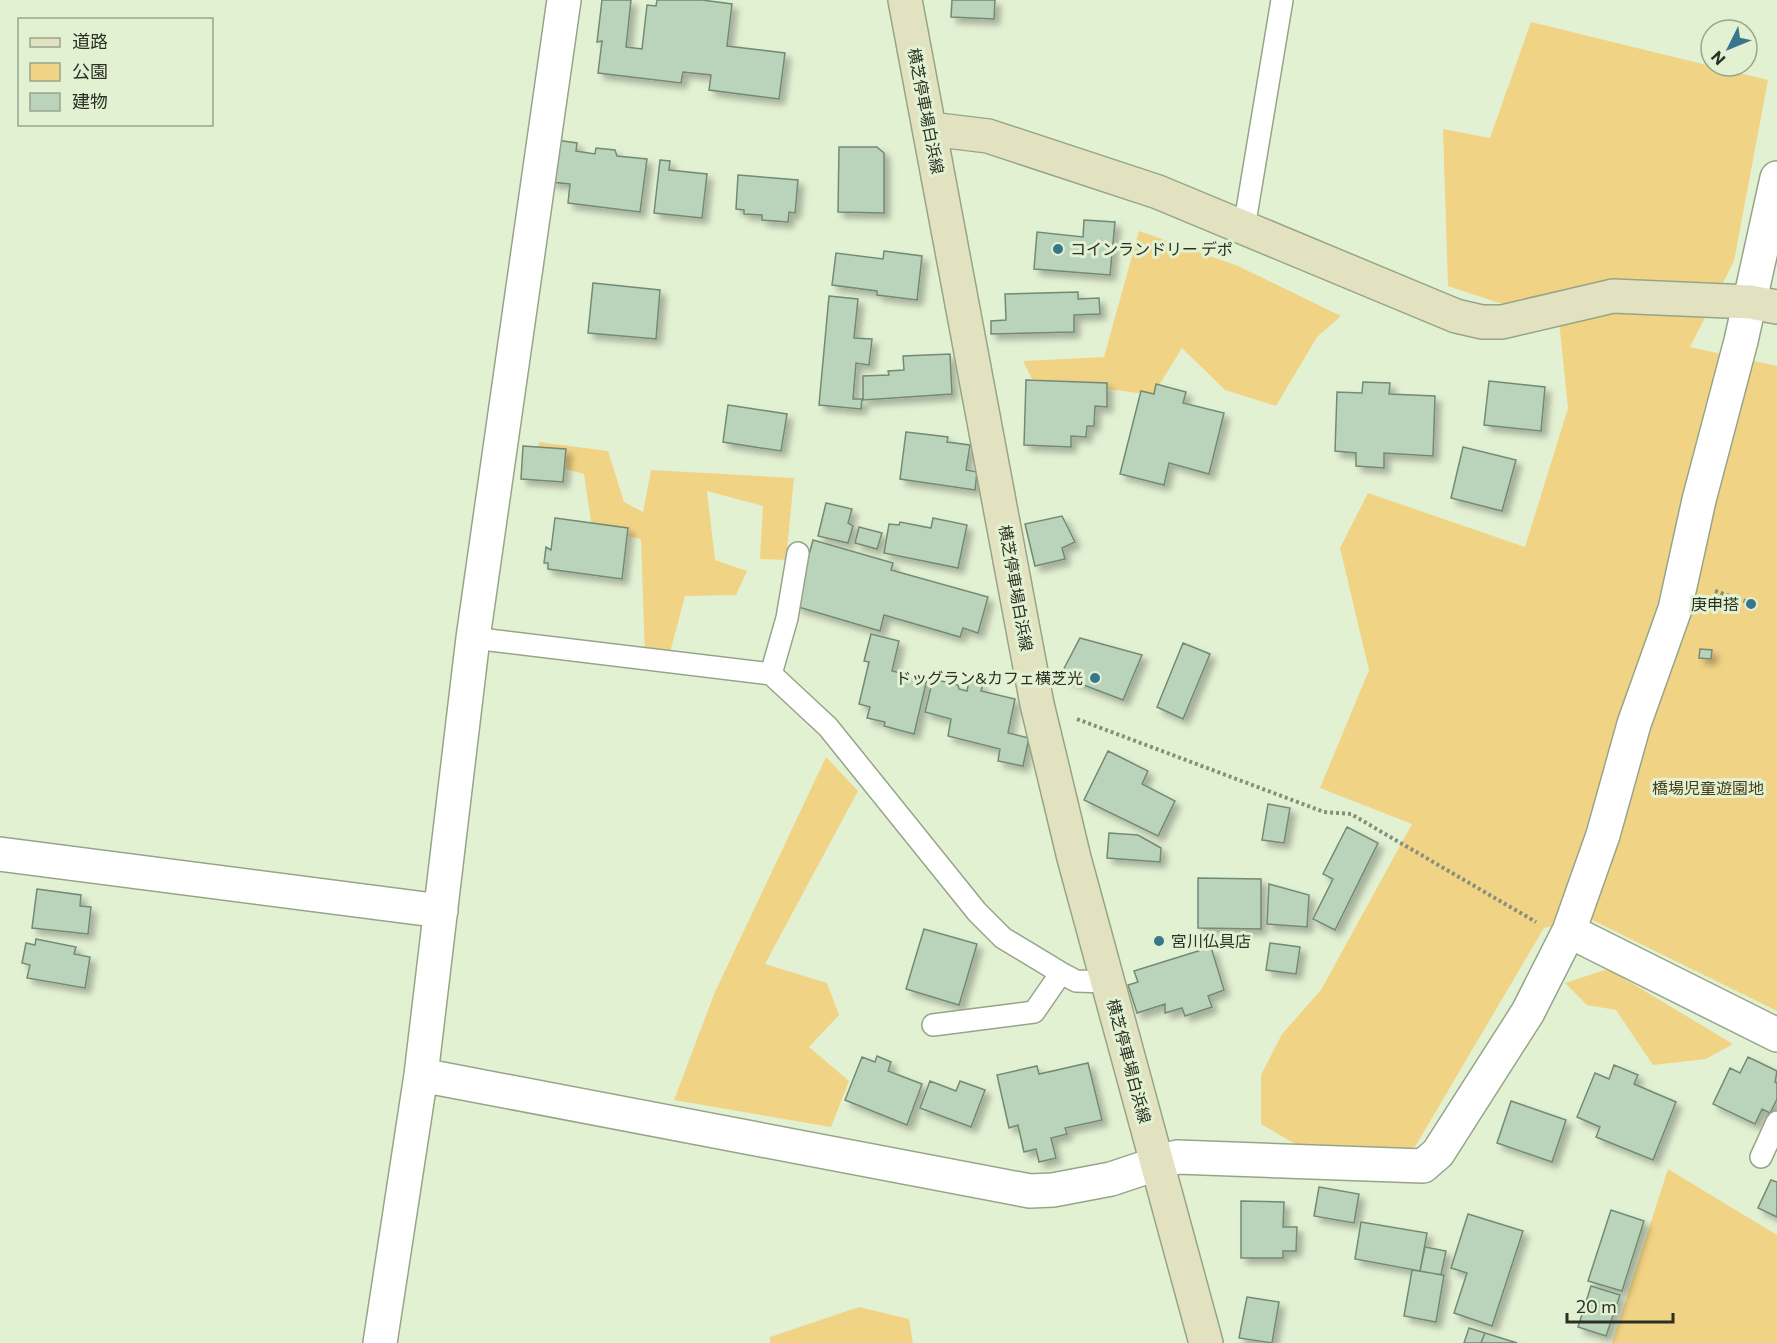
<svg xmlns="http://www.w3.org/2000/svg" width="1777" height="1343" viewBox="0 0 1777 1343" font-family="Commissioner,'Noto Sans JP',sans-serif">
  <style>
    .green { fill: #f1d385 }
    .building { fill: #bad3bb; stroke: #738b75; stroke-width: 1.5; filter: url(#shadow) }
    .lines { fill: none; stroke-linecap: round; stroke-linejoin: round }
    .lane-casing { stroke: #97a488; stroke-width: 24 }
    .street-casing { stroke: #97a488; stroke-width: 36 }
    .secondary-casing { stroke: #97a488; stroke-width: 36 }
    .path { stroke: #858f7a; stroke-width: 4; stroke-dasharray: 3 3; stroke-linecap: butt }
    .lane { stroke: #fff; stroke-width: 21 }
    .street { stroke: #fff; stroke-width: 33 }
    .secondary { stroke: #e2e2c1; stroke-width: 33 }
    .poi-dot { fill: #37768b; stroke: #e3f1d3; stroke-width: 2 }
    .labels { text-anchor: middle; stroke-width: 6; stroke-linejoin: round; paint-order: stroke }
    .street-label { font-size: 16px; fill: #2a3024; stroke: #e3f1d3 }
    .poi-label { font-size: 16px; fill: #2a3024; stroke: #e3f1d3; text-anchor: start }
    .park-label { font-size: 16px; fill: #493c17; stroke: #e3f1d3 }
  </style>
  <defs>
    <filter id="shadow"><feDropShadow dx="5.5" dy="5.5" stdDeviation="3" flood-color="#0004"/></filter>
  </defs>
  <rect width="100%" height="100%" fill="#e3f1d3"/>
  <path class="green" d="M1531,22L1768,80L1734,261L1690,347L1777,366V1011L1588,918L1544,928L1409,1157L1304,1149L1261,1124V1075L1282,1034L1321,990L1412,824L1320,788L1369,670L1340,548L1368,493L1525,547L1568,408L1556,292L1502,304L1448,286L1443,129L1490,138Z
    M1139,231L1238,266L1341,316L1317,337L1276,406L1225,390L1182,348L1153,395L1032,379L1023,361L1104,357Z
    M539,442L608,451L624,502L643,512L651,470L794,478L786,560L760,559L763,506L707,491L715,560L747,571L736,595L685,596L668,660L645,657L641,539L592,528L584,474L537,461Z
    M826,757L858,791L765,964L827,983L839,1015L809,1047L849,1081L831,1127L674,1100L715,992Z
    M1608,969L1733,1044L1706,1059L1653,1065L1616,1010L1587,1005L1565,983Z
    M1668,1169L1777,1235V1343H1612Z
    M859,1307L909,1319L913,1343H770V1337Z"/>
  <path class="building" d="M602,0H631L626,47L642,49L647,5L656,6L657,0H702L732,4L727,46L785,53L779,99L709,90L711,75L683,72L681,83L598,73L602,41L597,42Z
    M952,0H995L994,19L951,17Z
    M556,140L577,143L576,151L595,154L596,148L615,150L617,156L647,159L640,212L568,203L570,184L550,182Z
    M839,147H877L884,153V213L838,212Z
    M660,160L670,161L669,170L707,174L702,218L654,213Z
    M738,175L798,180L795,213L789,212L788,222L762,220V215L744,214V210L736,209Z
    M1084,220L1115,222L1110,275L1034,269L1037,232L1083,237Z
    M884,251L922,256L917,300L877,295V291L832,285L836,253L883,259Z
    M593,283L660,290L656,339L588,333Z
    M1078,292V299L1099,298L1100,314L1074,315V332L991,334V321L1006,320L1005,294Z
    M829,296L858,299L854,338L872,339L869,365L856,363L853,399H862L861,409L819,405Z
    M950,354L952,394L863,400V376L889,375L888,371L904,370L903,356Z
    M1026,380L1107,383V407L1095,406L1094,426H1087L1086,437L1071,436V447L1024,445Z
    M1489,381L1545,387L1541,431L1484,425Z
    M1363,382L1390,383L1389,394L1435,396L1433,456L1384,453V468L1356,466V453L1335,451L1337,392L1362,393Z
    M1156,384L1186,392L1183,403L1224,413L1209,474L1169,463L1164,485L1120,474L1141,391L1154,394Z
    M728,405L787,414L781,451L723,442Z
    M906,432L948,437L947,442L970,445L966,470L977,472L975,490L900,479Z
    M523,446L566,449L563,482L521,479Z
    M1463,447L1516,460L1502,511L1451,498Z
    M826,503L852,509L848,523L853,526L848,543L818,536Z
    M1062,516L1075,542L1062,548L1065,559L1035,566L1025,524Z
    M555,518L628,528L622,579L548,569V563H544L546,547L551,550Z
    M933,518L967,525L958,568L884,553L889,524L899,525L900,522L931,528Z
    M859,527L882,533L877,549L855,543Z
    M813,540L893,563L891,570L988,597L978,633L963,628L960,637L884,615L880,631L795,606Z
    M871,634L899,641L892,671L927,679L914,734L884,726L885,722L867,718L870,707L859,704L869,662L864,661Z
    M1080,638L1142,655L1123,700L1060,676Z
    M1183,643L1210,654L1183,719L1157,707Z
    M1700,649L1712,650L1711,659L1699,658Z
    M933,679L958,685L959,689L967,691L969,681L983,684L981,691L1015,699L1008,733L1029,738L1023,766L998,761L1000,749L948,736L951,719L925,712Z
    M1108,751L1148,771L1142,784L1175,801L1158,836L1084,800Z
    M1268,804L1290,808L1284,843L1262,840Z
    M1347,827L1378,843L1335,930L1313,919L1333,879L1323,874Z
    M1109,833L1138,835L1161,848L1160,862L1107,858Z
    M1198,878L1261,879V929L1198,928Z
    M1269,884L1309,895L1307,927L1267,924Z
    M37,889L81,895L80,906L91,907L88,934L32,928Z
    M924,929L977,944L959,1005L906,989Z
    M36,939L76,947L74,954L90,957L85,988L27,978L30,965L22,963L26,943L35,945Z
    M1270,943L1300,947L1296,974L1266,970Z
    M1211,947L1224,990L1208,996L1212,1007L1185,1016L1182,1008L1165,1013V1004L1137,1013L1128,985L1138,982L1134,971Z
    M877,1056L891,1062L888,1071L922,1084L907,1125L845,1100L862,1057L875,1062Z
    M1748,1057L1777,1071L1775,1082L1777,1083V1099L1770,1113L1762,1109L1755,1124L1713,1104L1730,1068L1740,1073Z
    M1088,1063L1102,1120L1065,1128L1067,1134L1051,1138L1056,1158L1039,1162L1036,1149L1024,1152L1018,1125L1009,1128L997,1075L1037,1066L1039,1074Z
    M1614,1065L1638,1075L1634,1084L1676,1102L1653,1160L1596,1137L1600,1127L1577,1117L1595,1073L1609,1079Z
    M930,1081L956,1091L960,1081L985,1090L971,1127L920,1108Z
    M1511,1101L1566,1120L1552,1162L1497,1143Z
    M1771,1180L1777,1182V1217L1758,1208Z
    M1319,1187L1359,1194L1354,1223L1314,1216Z
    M1241,1201L1284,1202L1283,1227H1297L1296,1251H1283V1258H1241Z
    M1611,1210L1644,1221L1622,1291L1588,1281Z
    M1468,1214L1523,1231L1492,1326L1454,1313L1467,1273L1451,1268Z
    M1361,1222L1427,1233L1420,1271L1355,1259Z
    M1425,1247L1446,1251L1441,1275L1420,1271Z
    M1412,1270L1444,1275L1436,1322L1404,1316Z
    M1591,1286L1620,1295L1606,1336L1578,1327Z
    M1247,1297L1279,1302L1272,1343L1239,1338Z
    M1469,1328L1485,1333L1481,1343H1464Z
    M1485,1333L1517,1343H1481Z"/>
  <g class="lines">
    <g class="lane-casing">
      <path id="lane" d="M1244,228L1282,0
        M473,638L771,674L828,727L977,912L1003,938L1061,973L1076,981L1107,982
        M771,674L787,618L798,553
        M933,1025L1034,1012L1061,973
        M1761,1157L1777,1122"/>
    </g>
    <g class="street-casing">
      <path id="street" d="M0,854L441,911
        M1569,931L1777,1035
        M421,1075L1030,1191L1053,1190L1111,1179L1177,1157L1423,1166L1438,1153L1528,1012L1569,931L1603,835L1634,724L1675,609L1699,500L1741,341L1777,178
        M380,1343L421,1075L473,638L564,0"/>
    </g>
    <g class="secondary-casing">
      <path id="secondary" d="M905,0L1037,704L1074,858L1206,1343
        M930,129L988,136L1158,192L1456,316L1482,322H1502L1613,296L1750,302L1777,307"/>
    </g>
    <path class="path" d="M1715,591L1748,602
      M1077,719L1324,812L1351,814L1536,922"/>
    <use href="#lane" class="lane"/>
    <use href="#street" class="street"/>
    <use href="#secondary" class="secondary"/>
  </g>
  <g class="poi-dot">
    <circle cx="1058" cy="249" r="6"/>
    <circle cx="1751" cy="604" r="6"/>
    <circle cx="1095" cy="678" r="6"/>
    <circle cx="1159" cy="941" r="6"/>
  </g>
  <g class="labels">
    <g class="street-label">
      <text transform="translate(926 111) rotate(79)" y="6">横芝停車場白浜線</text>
      <text transform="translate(1016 588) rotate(80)" y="6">横芝停車場白浜線</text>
      <text transform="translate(1129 1061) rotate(75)" y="6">横芝停車場白浜線</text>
    </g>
    <g class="poi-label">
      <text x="1070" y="255">コインランドリー デポ</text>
      <text x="1739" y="610" text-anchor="end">庚申搭</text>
      <text x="1083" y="684" text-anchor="end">ドッグラン&amp;カフェ横芝光</text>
      <text x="1171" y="947">宮川仏具店</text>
    </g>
    <g class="park-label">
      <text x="1708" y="794">橋場児童遊園地</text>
    </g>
  </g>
  <rect x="18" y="18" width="195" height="108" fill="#e3f1d3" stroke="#99a48d" stroke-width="1.5"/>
  <rect x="30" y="38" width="30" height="9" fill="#e2e2c1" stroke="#99a48d" stroke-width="1.5"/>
  <text x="72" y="48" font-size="18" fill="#2a3024">道路</text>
  <rect x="30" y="63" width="30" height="18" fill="#f1d385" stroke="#99a48d" stroke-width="1.5"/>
  <text x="72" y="78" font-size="18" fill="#2a3024">公園</text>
  <rect x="30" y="93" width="30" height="18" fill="#bad3bb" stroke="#99a48d" stroke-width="1.5"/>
  <text x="72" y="108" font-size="18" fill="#2a3024">建物</text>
  <g transform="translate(1729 48) rotate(227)"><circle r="28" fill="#e3f1d3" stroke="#99a48d" stroke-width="1.5"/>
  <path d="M0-4.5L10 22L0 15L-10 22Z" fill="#37768b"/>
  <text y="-9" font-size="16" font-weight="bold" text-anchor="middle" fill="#2a3024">N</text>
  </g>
  <path d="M1567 1313v9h106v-9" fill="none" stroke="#2a3024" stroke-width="3"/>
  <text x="1576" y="1313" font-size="18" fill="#2a3024" stroke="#e3f1d3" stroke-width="4.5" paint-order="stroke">20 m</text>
</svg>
